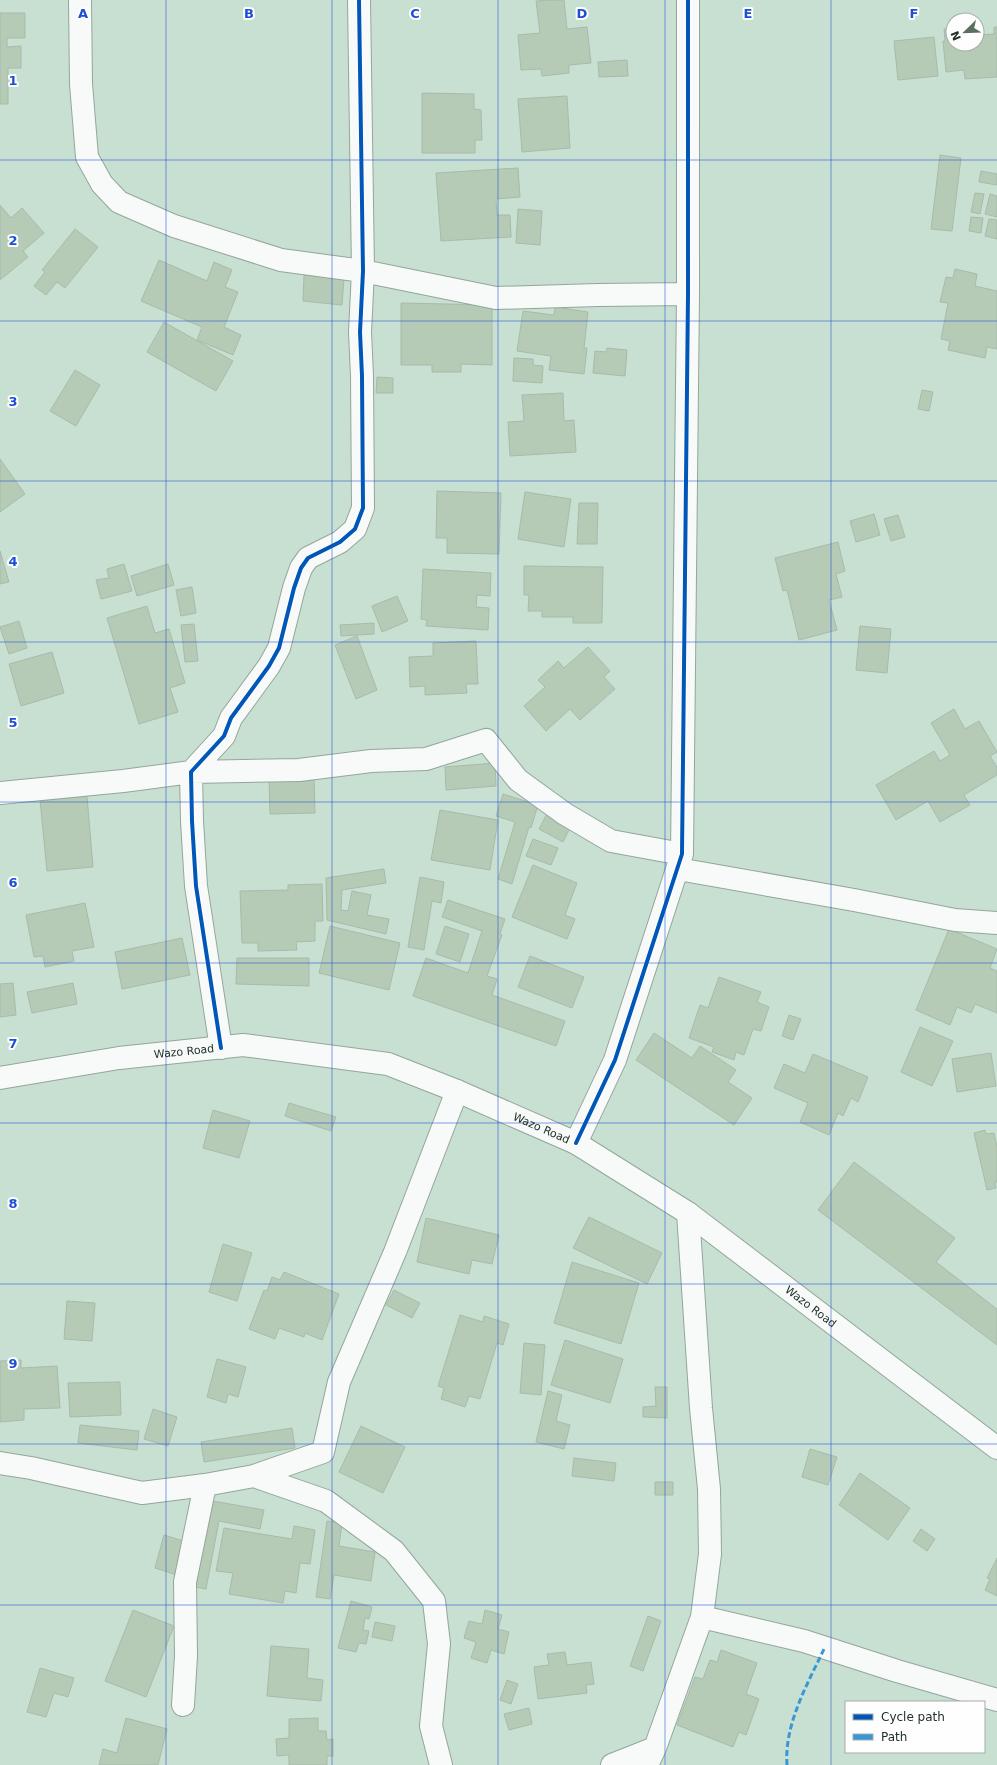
<svg xmlns="http://www.w3.org/2000/svg" width="997" height="1765" viewBox="0 0 997 1765" font-family="'DejaVu Sans',sans-serif">
  <style>
    .building { fill: #b5cbb6; stroke: #a9baac }
    .lines { fill: none; stroke-linecap: round; stroke-linejoin: round }
    .street-casing { stroke: #93a69b; stroke-width: 24 }
    .secondary-casing { stroke: #93a69b; stroke-width: 24 }
    .street { stroke: #f7faf8; stroke-width: 22 }
    .secondary { stroke: #f7faf8; stroke-width: 22 }
    .quiet { stroke: #3a97d6; stroke-width: 3; stroke-dasharray: 6 3; stroke-linecap: butt }
    .cycleway-casing { stroke: #fefefe; stroke-width: 6 }
    .cycleway { stroke: #0057b8; stroke-width: 4 }
    .grid { fill: none; stroke: #1d4ed8; stroke-width: 1; stroke-opacity: 0.55 }
    .labels { text-anchor: middle; stroke-width: 4; stroke-linejoin: round; paint-order: stroke }
    .street-label { font-size: 11px; fill: #203127; stroke: #fefefe }
    .grid-label { font-size: 13px; text-anchor: middle; font-weight: bold; fill: #1d4ed8; stroke: #fefefe; stroke-width: 4; stroke-linejoin: round; paint-order: stroke }
  </style>
  <rect width="100%" height="100%" fill="#c8e0d1"/>
  <path class="building" d="M550,0H564L567,29L587,27L591,63L569,65V73L542,76L541,69L521,70L518,35L540,33L536,1Z
    M0,13H25V38H7V47L21,46V68H8V104H0Z
    M977,26L979,35L994,34V27H997V77L965,79L964,70L946,72L943,41H945L944,29L953,28V44H977Z
    M934,37L938,76L898,80L894,41Z
    M627,60L628,76L599,77L598,62Z
    M422,93L474,94V109L481,110L482,140H475V153H422Z
    M567,96L570,148L522,152L518,99Z
    M940,155L961,158L952,231L931,229Z
    M518,168L520,197L496,199L497,215H510L511,237L441,241L436,173Z
    M981,171L997,174V185L979,182Z
    M975,193L984,194L980,214L971,212Z
    M990,194L997,196V217L985,214Z
    M0,205L11,218L22,208L44,233L23,251L28,257L0,280Z
    M518,209L542,211L540,245L516,243Z
    M971,217L983,218L981,233L969,231Z
    M989,219L997,220V239L985,236Z
    M75,229L98,247L65,288L57,282L46,295L34,286L45,272L42,270Z
    M159,260L207,281L214,262L232,270L225,287L238,292L224,327L241,335L233,355L197,340L202,327L141,301Z
    M955,269L977,274L975,286L997,291V349L987,347L985,358L948,350L950,341L941,339L948,303L940,302L946,277L953,278Z
    M304,275L344,278L342,305L303,301Z
    M401,303L492,305V365L461,364V372H432V365H401Z
    M555,307L588,312L584,348H587L584,374L549,370L551,356L517,351L523,311L554,315Z
    M164,322L233,361L216,391L147,352Z
    M607,348L627,350L625,376L593,373L595,351L606,352Z
    M514,358L533,359V365L543,366L542,383L513,381Z
    M75,370L100,385L76,426L50,411Z
    M377,377L393,378V393H376Z
    M922,390L933,392L929,411L918,409Z
    M563,393L564,421L574,420L576,452L510,456L508,422L524,421L522,395Z
    M0,459L25,494L0,512Z
    M437,491L501,493L499,554L447,553V538H436Z
    M525,492L571,499L564,547L518,539Z
    M579,503H598L597,544H577Z
    M874,514L880,535L856,542L850,521Z
    M898,515L905,537L891,541L884,519Z
    M838,542L845,571L836,574L842,597L829,600L837,630L799,640L787,590L783,591L775,558Z
    M0,551L9,582L0,584Z
    M124,564L132,591L101,599L96,580L109,578L107,569Z
    M168,564L174,585L137,596L131,576Z
    M524,566L603,567L602,623H573V617H542V611H528L529,595H524Z
    M423,569L491,573L490,596L477,595L476,607L489,608L488,630L426,626L427,620L421,619Z
    M192,587L196,613L181,616L176,590Z
    M397,596L408,621L382,632L372,606Z
    M147,606L155,633L169,629L185,683L170,688L178,712L139,724L107,618Z
    M19,621L27,648L9,654L0,627Z
    M374,623V634L341,636L340,625Z
    M194,624L198,661L185,662L181,625Z
    M860,626L891,629L887,673L856,670Z
    M357,636L377,690L356,699L335,645Z
    M476,641L478,684H466L467,693L425,695V686L410,687L409,657L433,656V643Z
    M588,647L610,671L604,677L615,689L580,720L570,709L546,731L524,706L545,687L538,680L558,661L564,668Z
    M52,652L64,693L21,706L9,664Z
    M954,709L965,729L979,721L997,752L990,756L997,767V775L964,795L970,805L940,822L928,801L896,820L876,785L934,751L940,761L950,755L931,723Z
    M495,763L496,786L446,790L445,767Z
    M314,775L315,813L270,814L269,776Z
    M503,794L538,805L531,828L529,827L512,884L498,879L515,822L496,816Z
    M87,796L93,867L47,871L40,800Z
    M440,810L498,820L490,870L431,860Z
    M549,810L573,822L563,842L539,829Z
    M533,839L558,848L551,865L526,856Z
    M533,865L577,883L565,915L575,919L567,939L512,917Z
    M384,869L386,883L342,890L341,910L348,911L352,891L371,895L367,915L389,919L386,934L327,920L326,878Z
    M420,877L444,882L441,903L432,901L424,950L408,947Z
    M322,884L323,921H315V941L296,942L297,950L258,951V943H242L240,891L288,890V885Z
    M448,900L505,919L500,934L502,935L487,976L497,979L492,995L565,1021L556,1046L413,996L426,958L468,973L482,931L442,917Z
    M85,903L94,947L72,951L74,961L45,967L43,956L34,957L26,915Z
    M330,926L400,943L389,990L319,973Z
    M445,926L469,934L460,962L436,954Z
    M949,929L997,949L990,968L997,971V1013L975,1004L971,1013L957,1007L950,1025L916,1010Z
    M182,938L190,975L122,989L115,952Z
    M530,956L584,977L572,1008L518,987Z
    M237,958H309V986L236,984Z
    M719,977L761,992L757,1002L769,1007L761,1031L753,1029L744,1055L736,1052L734,1060L712,1052L714,1047L689,1038L700,1005L708,1008Z
    M13,983L16,1015L0,1017V984Z
    M73,983L77,1004L32,1013L27,992Z
    M789,1015L801,1019L793,1040L782,1036Z
    M920,1027L953,1041L932,1086L901,1072Z
    M654,1033L692,1058L700,1046L736,1070L728,1082L752,1098L734,1125L636,1060Z
    M991,1053L996,1086L957,1092L952,1059Z
    M813,1054L868,1077L858,1102L851,1098L843,1116L838,1113L829,1135L800,1122L808,1103L774,1088L784,1064L805,1073Z
    M289,1103L336,1117L331,1131L285,1116Z
    M213,1110L250,1121L239,1158L203,1148Z
    M985,1130L986,1134L994,1133L997,1147V1182H995L996,1188L987,1190L974,1133Z
    M854,1162L955,1238L936,1262L997,1309V1345L818,1210Z
    M589,1217L662,1253L647,1284L573,1248Z
    M426,1218L499,1235L492,1264L472,1260L469,1274L417,1262Z
    M223,1244L252,1253L237,1301L209,1292Z
    M572,1262L639,1283L621,1344L554,1323Z
    M284,1272L339,1294L322,1340L305,1333L304,1337L279,1328L275,1339L249,1329L264,1290L267,1291L272,1277L280,1280Z
    M394,1290L420,1303L412,1318L386,1305Z
    M67,1301L95,1303L92,1341L64,1339Z
    M460,1315L483,1322L484,1316L509,1324L503,1345L497,1343L480,1399L469,1396L465,1407L441,1399L444,1388L438,1386Z
    M565,1340L623,1359L610,1403L551,1385Z
    M524,1343L545,1345L541,1395L520,1393Z
    M217,1359L246,1367L238,1397L228,1394L226,1403L207,1397Z
    M21,1360V1368L57,1366L60,1408L24,1409V1420L0,1422V1361Z
    M120,1382L121,1415L70,1417L68,1383Z
    M655,1387H667V1418L643,1417V1407L656,1406Z
    M548,1391L562,1395L556,1421L570,1425L564,1449L536,1442Z
    M153,1409L177,1417L168,1446L144,1439Z
    M80,1425L139,1431L137,1450L78,1443Z
    M361,1426L405,1447L383,1493L339,1472Z
    M292,1428L295,1448L204,1462L201,1442Z
    M810,1449L837,1457L828,1485L802,1477Z
    M574,1458L616,1463L614,1481L572,1476Z
    M860,1473L910,1508L888,1540L839,1505Z
    M655,1482H673V1495H655Z
    M207,1500L264,1510L260,1529L219,1521L206,1589L190,1586Z
    M327,1521L342,1523L339,1546L375,1552L371,1581L334,1575L330,1599L316,1597Z
    M294,1526L315,1530L310,1564L300,1563L296,1593L285,1591L283,1603L229,1594L233,1573L216,1571L224,1528L292,1539Z
    M921,1529L935,1539L927,1551L913,1541Z
    M164,1535L190,1543L180,1576L155,1568Z
    M997,1558V1596L985,1590L990,1579L987,1578Z
    M351,1601L372,1607L369,1619L365,1618L363,1630L369,1631L366,1644L359,1643L356,1652L338,1648Z
    M133,1610L174,1626L146,1697L105,1681Z
    M485,1610L502,1615L498,1629L509,1632L504,1654L491,1650L487,1663L471,1658L476,1642L464,1638L469,1621L482,1624Z
    M648,1616L661,1621L643,1671L630,1666Z
    M375,1622L395,1626L392,1641L372,1637Z
    M271,1646L309,1649L307,1678L323,1680L321,1701L267,1696Z
    M721,1650L757,1663L746,1694L759,1699L746,1735L739,1732L733,1747L677,1725L695,1677L703,1679L710,1660L717,1662Z
    M565,1652L567,1665L591,1662L594,1684L586,1685L587,1693L538,1699L534,1667L549,1665L547,1654Z
    M40,1668L74,1678L68,1697L54,1693L46,1717L27,1712Z
    M507,1680L518,1684L511,1704L500,1700Z
    M529,1708L532,1724L509,1730L504,1714Z
    M126,1718L167,1729L158,1765H99L103,1749L117,1753Z
    M318,1718V1731H326L327,1740L333,1739V1756H327V1765H289V1755L277,1756L276,1739L289,1738V1719Z"/>
  <g class="lines">
    <g class="street-casing">
      <path id="street" d="M80,0L81,84L87,157L102,184L119,202L174,226L281,260L363,271L496,298L598,295L688,294
        M0,793L123,781L191,772L299,770L371,761L426,759L486,740L518,780L565,814L611,841L682,854
        M678,869L854,900L955,920L997,923
        M221,1048L196,886L192,821L191,772L224,736L231,718L269,666L279,648L294,588L301,568L308,558L340,542L355,529L363,508L362,376L360,332L363,271L359,0
        M576,1143L615,1060L682,854L688,294V0
        M0,1463L31,1468L142,1493L205,1485L254,1476L323,1452L339,1382L395,1252L457,1091
        M254,1476L326,1501L394,1551L434,1601L439,1644L431,1726L441,1765
        M702,1617L804,1641L897,1671L997,1700
        M183,1705L186,1656L185,1582L205,1485
        M612,1765L655,1748
        M647,1765L655,1748L702,1617L710,1554L709,1489L701,1408L688,1213"/>
    </g>
    <g class="secondary-casing">
      <g id="secondary">
        <path id="s1" d="M0,1078L119,1058L243,1045L388,1064L457,1091L576,1143L688,1213L997,1448"/>
      </g>
    </g>
    <use href="#street" class="street"/>
    <use href="#secondary" class="secondary"/>
    <path class="quiet" d="M787,1765C784,1724 808,1683 825,1647"/>
    <g class="cycleway-casing">
      <path id="cycleway" d="M221,1048L196,886L192,821L191,772L224,736L231,718L269,666L279,648L294,588L301,568L308,558L340,542L355,529L363,508L362,376L360,332L363,271L359,0
        M576,1143L615,1060L682,854L688,294V0"/>
    </g>
    <use href="#cycleway" class="cycleway"/>
  </g>
  <path class="grid" d="M166,0V1765M332,0V1765M498,0V1765M665,0V1765M831,0V1765M0,160H997M0,321H997M0,481H997M0,642H997M0,802H997M0,963H997M0,1123H997M0,1284H997M0,1444H997M0,1605H997"/>
  <g class="labels">
    <g class="street-label">
      <text dy="4" stroke="none"><textPath href="#s1" startOffset="186">Wazo Road</textPath></text>
      <text dy="4" stroke="none"><textPath href="#s1" startOffset="558">Wazo Road</textPath></text>
      <text dy="4" stroke="none"><textPath href="#s1" startOffset="882">Wazo Road</textPath></text>
    </g>
  </g>
  <g class="grid-label">
    <text x="83" y="18">A</text>
    <text x="249" y="18">B</text>
    <text x="415" y="18">C</text>
    <text x="582" y="18">D</text>
    <text x="748" y="18">E</text>
    <text x="914" y="18">F</text>
    <text x="13" y="85">1</text>
    <text x="13" y="245">2</text>
    <text x="13" y="406">3</text>
    <text x="13" y="566">4</text>
    <text x="13" y="727">5</text>
    <text x="13" y="887">6</text>
    <text x="13" y="1048">7</text>
    <text x="13" y="1208">8</text>
    <text x="13" y="1368">9</text>
  </g>
  <rect x="845" y="1701" width="140" height="52" fill="#fefefe" stroke="#a5aca8"/>
  <rect x="853" y="1714" width="20" height="6" fill="#0057b8" stroke="#a5aca8"/>
  <text x="881" y="1721" font-size="12" fill="#203127">Cycle path</text>
  <rect x="853" y="1734" width="20" height="6" fill="#3a97d6" stroke="#a5aca8"/>
  <text x="881" y="1741" font-size="12" fill="#203127">Path</text>
  <g transform="translate(965 32) rotate(247)"><circle r="19" fill="#fefefe" stroke="#a5aca8"/>
  <path d="M0-3L7 15L0 10L-7 15Z" fill="#5b6e62"/>
  <text y="-6" font-size="11" font-weight="bold" text-anchor="middle" fill="#203127">N</text>
  </g>
</svg>
